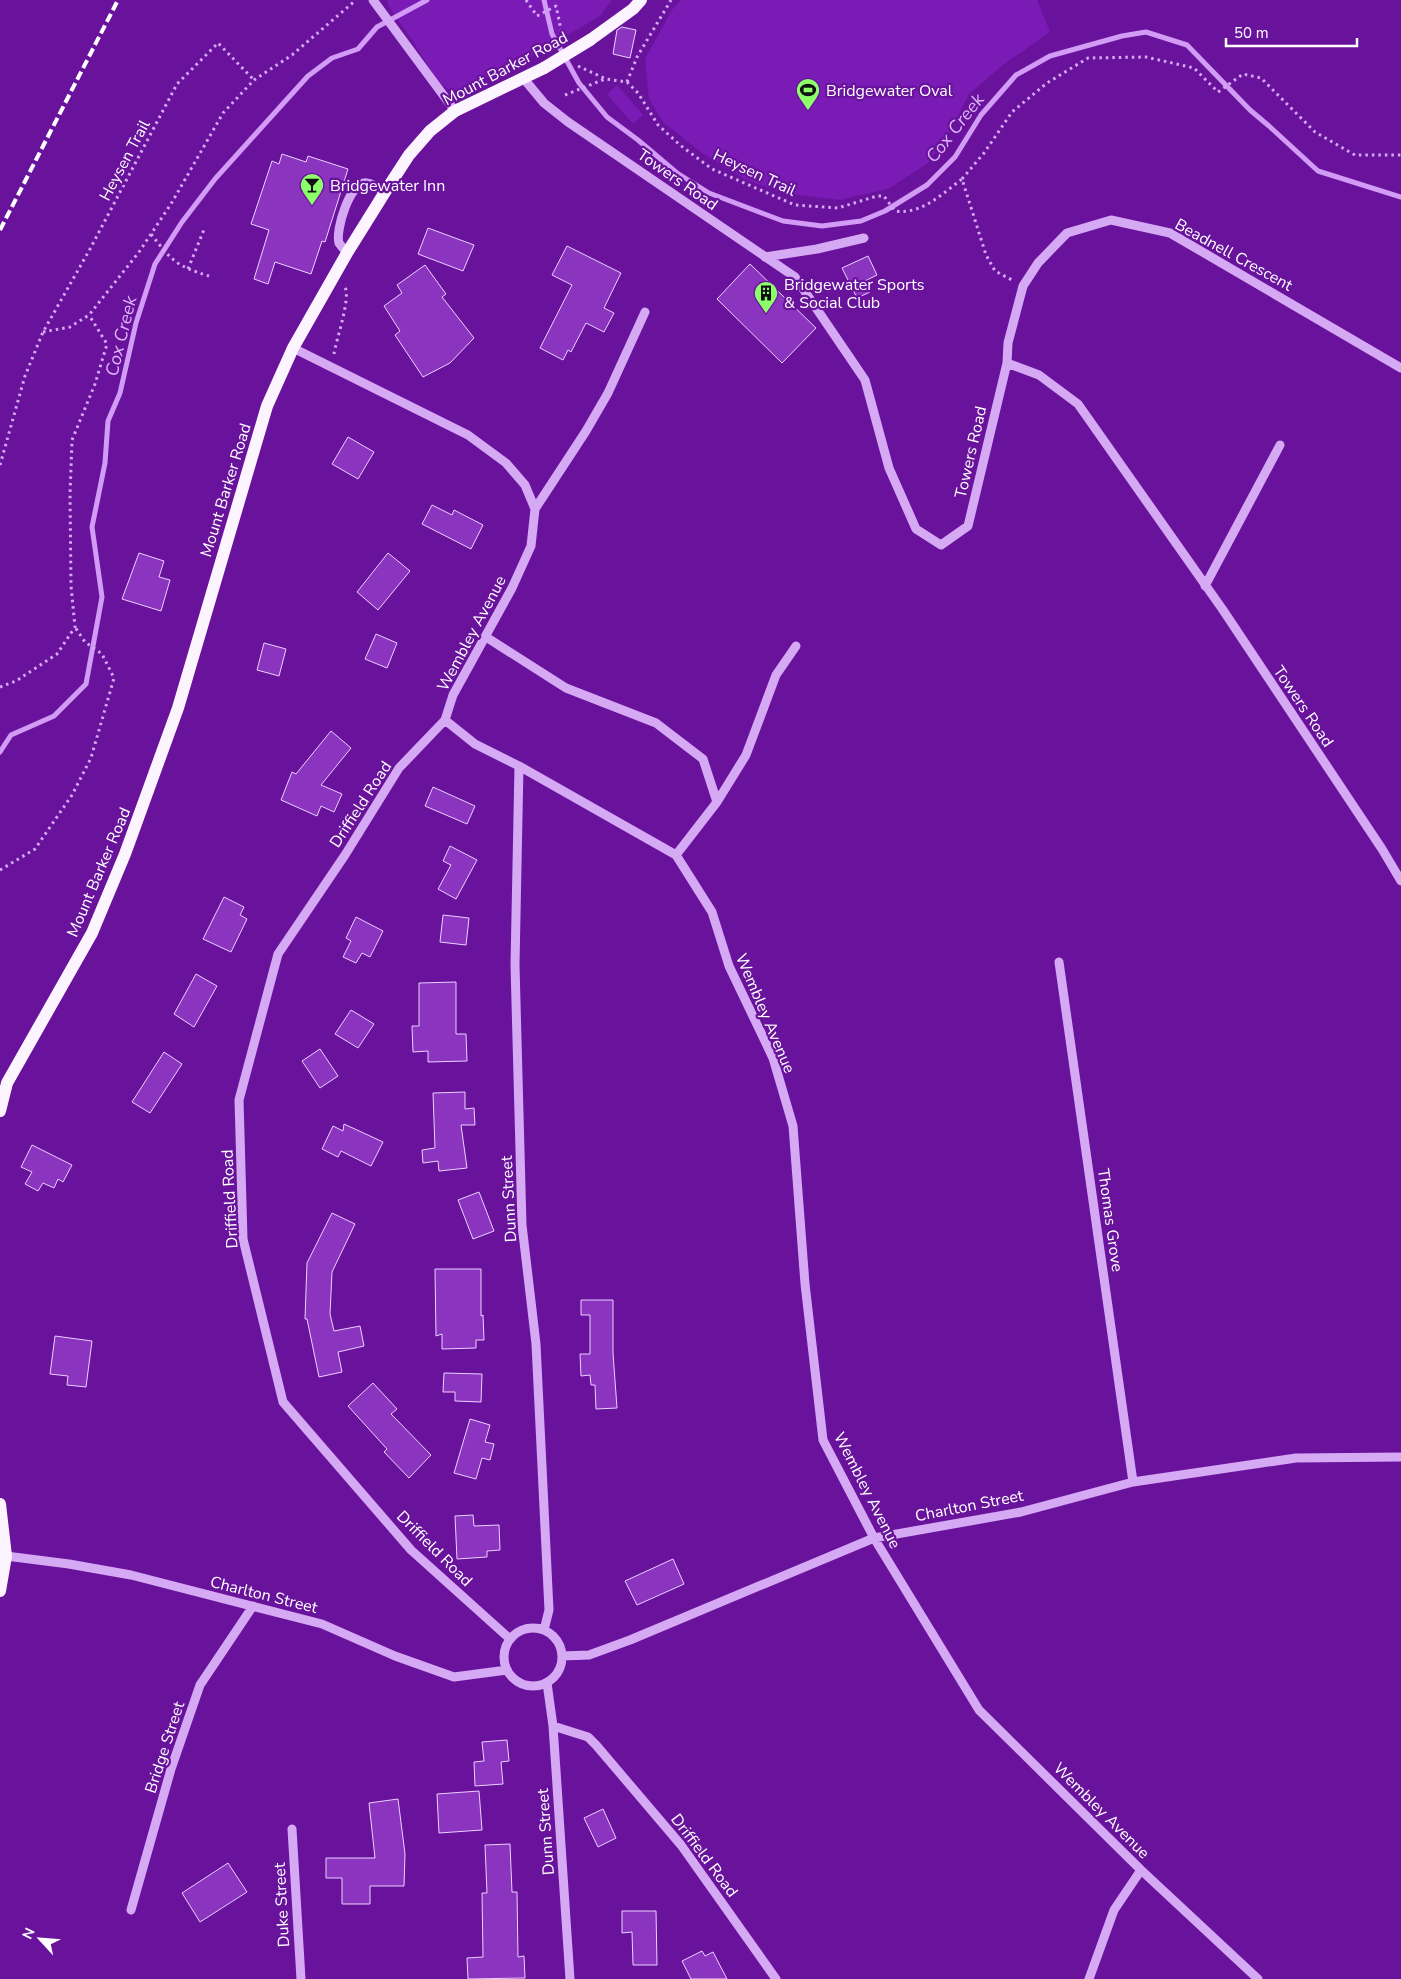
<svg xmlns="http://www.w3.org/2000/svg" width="1401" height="1979" viewBox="0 0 1401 1979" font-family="'Nunito Sans',sans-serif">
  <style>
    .green { fill: #7a1bb6 }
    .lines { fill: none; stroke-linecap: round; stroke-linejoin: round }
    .stream { stroke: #d19bf6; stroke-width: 5 }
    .building { fill: #8a34c0; stroke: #ecd1fd }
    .path { stroke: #d6a9f4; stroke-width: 3; stroke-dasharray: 2.5 4; stroke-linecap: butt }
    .minor { stroke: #d6a9f4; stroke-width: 9 }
    .major { stroke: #fcf5ff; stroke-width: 12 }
    .rail { stroke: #fff; stroke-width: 4; stroke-dasharray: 9 4; stroke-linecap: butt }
    .major-bridge { stroke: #fcf5ff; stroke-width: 12 }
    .labels { text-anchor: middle; stroke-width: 4.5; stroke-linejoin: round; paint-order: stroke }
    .street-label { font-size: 16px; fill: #fff; stroke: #69139c }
    .poi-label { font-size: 16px; fill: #fff; stroke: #69139c; text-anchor: start }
    .water-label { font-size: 18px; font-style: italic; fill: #dfb6fa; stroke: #69139c }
  </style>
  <rect width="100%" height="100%" fill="#69139c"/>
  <path class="green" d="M387,0H612L600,16L535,54L473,85L453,91L446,88L438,81L408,34L389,7Z
    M681,0H1037L1050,32L1004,64L969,94L949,133L928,163L890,188L840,200L783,193L744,179L702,153L664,123L649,99L645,59L672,10Z
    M617,85L643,115L633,124L607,94Z"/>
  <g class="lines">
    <path class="stream" d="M544,0L552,34L579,83L607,117L638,140L677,173L709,193L783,221L822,226L861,221L885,211L927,185L955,157L981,115L1016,75L1050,56L1122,36L1146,32L1187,45L1250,110L1269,126L1318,171L1401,197
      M0,752L11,735L54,716L86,684L102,597L92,527L105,463L108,421L120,393L136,323L155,264L182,222L215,179L308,76L332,58L358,49L377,27L427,0"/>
  </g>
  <path class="building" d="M622,27L636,30L630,58L613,54L617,30Z
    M282,154L306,162L308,156L348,169L325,242L322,241L311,274L275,262L268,284L254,279L269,230L251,224L272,161L279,164Z
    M428,228L474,245L463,271L418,254Z
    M567,246L621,273L604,308L614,313L604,332L586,323L571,352L568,350L563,360L540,348L572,285L552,275Z
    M868,256L877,275L865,281L870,292L857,298L842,268Z
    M750,264L816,328L782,363L717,299Z
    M425,265L446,294L442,297L474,338L450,363L423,377L395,335L400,331L384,306L402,293L397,285Z
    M348,437L374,452L358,479L332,464Z
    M432,505L452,515L454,510L483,525L471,549L422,524Z
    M139,553L164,561L159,577L170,580L161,611L122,599Z
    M388,553L410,571L378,610L357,592Z
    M376,634L397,643L387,668L365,659Z
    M264,643L286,649L279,676L257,670Z
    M331,731L351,748L321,785L342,794L334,812L321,806L317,816L281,800L292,772L296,774Z
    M433,787L475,806L467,824L425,806Z
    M450,846L477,860L456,899L438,889L451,865L443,861Z
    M224,897L244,907L240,915L247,919L231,952L203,939Z
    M443,915L469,918L466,945L440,942Z
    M356,917L383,931L370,957L362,953L356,963L343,957L351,941L346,938Z
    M196,974L217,986L194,1027L174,1014Z
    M456,982V1034H466L467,1061L428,1062V1051L413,1052L412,1026H419V983Z
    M351,1010L374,1024L358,1048L335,1034Z
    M320,1049L338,1076L320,1088L302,1061Z
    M164,1052L182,1064L150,1113L132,1102Z
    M465,1092V1109L474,1108L475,1125H461L467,1168L439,1171L438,1161L423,1163L422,1150L435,1148L433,1093Z
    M344,1124L383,1142L371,1166L341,1151L338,1157L322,1149L333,1126L343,1131Z
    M32,1145L72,1165L63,1182L58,1179L54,1188L43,1183L38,1191L25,1184L32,1172L21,1167Z
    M479,1192L494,1231L473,1239L458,1200Z
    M332,1213L355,1224L332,1272L330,1314L334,1331L360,1326L364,1346L338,1352L342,1372L319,1377L307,1319H305L307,1263Z
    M435,1269H481V1316L483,1315L484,1340H476V1348L442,1349V1334L436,1336Z
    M581,1300H613V1353L617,1408L596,1409L595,1385H591L590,1375L581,1376L580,1354H590V1315H581Z
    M55,1336L92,1341L86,1387L67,1385L68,1376L50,1374Z
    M444,1373L482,1374L481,1402L455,1401V1392H443Z
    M373,1383L397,1409L391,1414L431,1455L409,1478L384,1452L387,1449L348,1406Z
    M470,1419L490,1425L485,1442L494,1444L490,1460L482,1458L476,1479L454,1473Z
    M473,1515L474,1526L499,1525L500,1550L487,1551V1557L457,1559L455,1516Z
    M673,1559L684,1584L637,1605L625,1581Z
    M507,1740L509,1761L501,1762L503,1784L475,1786L474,1762L484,1761L482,1742Z
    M479,1791L482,1830L439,1833L437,1794Z
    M398,1799L405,1854L404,1886H370V1904H342V1878H326V1858H375L369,1803Z
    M603,1809L616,1838L598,1847L584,1818Z
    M510,1844L512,1892H517L518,1957L524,1956L525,1978L468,1979L467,1958L483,1957L482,1893H487L485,1845Z
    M228,1863L247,1892L200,1922L182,1893Z
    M622,1911H656L657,1965H633L632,1932L622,1933Z
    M702,1951L705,1956L713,1952L727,1979H691L682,1961Z"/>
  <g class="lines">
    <path class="path" d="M526,0L537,16L556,6L563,39
      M578,66L606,79L627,82L638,93L658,125L680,145L712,169L795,205L838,208L877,196H884L895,211C921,215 942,194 962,179L986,255L995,271L1012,280
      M627,82L637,57L671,0
      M565,95L605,79
      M962,179L984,153L1012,112L1047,83L1088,58L1146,57L1194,68L1218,92L1243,74L1261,78L1315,132L1355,155H1401
      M151,234C172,261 176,266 209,276
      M188,269L205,227
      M43,332L70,327L89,315L139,252L171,204L223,113L254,80L292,55L356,0
      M334,354C336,340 351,298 345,287
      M0,465L25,376L43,332L90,249L177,84L218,43L254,80
      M0,687L16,681L57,654L75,627L71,586L70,494L72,440L95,384L107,344L89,315
      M0,870L35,849L72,795L91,758L114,678L102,654L85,642L75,627"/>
    <path class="minor" d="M373,0L455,111
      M524,79L544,103L568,122L795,277L865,380L889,468L916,529L941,545L968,526L1007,363L1039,375L1078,404L1223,610L1382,849L1401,881
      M347,253C345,250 341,246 339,243C335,231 350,180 367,183C373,183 380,190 385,192
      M765,257L817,249L864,238
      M293,348L468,435L506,463L525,485L535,509L531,546L512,588L453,695L445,720L475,744L519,766L676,855L712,912L729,966L773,1058L793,1126L805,1284L823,1440L874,1538L979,1710L1141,1870L1258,1979
      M1007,363L1008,343L1023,286L1038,263L1067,233L1111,220L1170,233L1401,368
      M535,509L586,431L608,393L645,312
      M1205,586L1280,445
      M486,637L566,688L656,723L703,759L717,802
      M445,720L399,768L345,855L278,954L239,1100L243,1239L283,1402L411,1550L510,1639
      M519,766L515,965L522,1225L536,1344L549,1610L544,1630
      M676,855L717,802L746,755L776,675L796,646
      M1059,962L1133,1482
      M6,1556L69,1564L131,1575L322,1624L395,1656L454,1677L507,1670
      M504 1657a29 29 0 1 1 58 0a29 29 0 1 1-58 0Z
      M562,1656L589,1655L630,1640L874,1538L1021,1512L1133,1482L1296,1458L1401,1457
      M547,1683L553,1726L570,1979
      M553,1726L588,1737L596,1745L681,1845L776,1979
      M292,1829L301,1979
      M131,1910L171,1769L200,1685L253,1606
      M1089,1979L1114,1910L1141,1870"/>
    <path class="major" d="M590,40L633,9L641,0
      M0,1111L7,1083L92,933L125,854L178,708L267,406L293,348L347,253L385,192L409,155L430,131L455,111L544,68
      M0,1504L6,1556L0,1591"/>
    <path class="rail" d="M0,230L118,0"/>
    <path class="major-bridge" d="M544,68L590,40"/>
  </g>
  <defs>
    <g id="stadium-pin" transform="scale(1.25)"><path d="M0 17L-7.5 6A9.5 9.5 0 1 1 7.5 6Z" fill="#8dff6b" stroke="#69139c"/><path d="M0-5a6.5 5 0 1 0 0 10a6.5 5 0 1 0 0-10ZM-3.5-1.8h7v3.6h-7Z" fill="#111"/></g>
    <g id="bar-pin" transform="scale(1.25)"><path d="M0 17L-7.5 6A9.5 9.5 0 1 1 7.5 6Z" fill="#8dff6b" stroke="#69139c"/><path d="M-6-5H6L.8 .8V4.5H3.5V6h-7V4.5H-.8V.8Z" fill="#111"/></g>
    <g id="building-pin" transform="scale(1.25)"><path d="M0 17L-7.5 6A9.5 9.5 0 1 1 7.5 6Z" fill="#8dff6b" stroke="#69139c"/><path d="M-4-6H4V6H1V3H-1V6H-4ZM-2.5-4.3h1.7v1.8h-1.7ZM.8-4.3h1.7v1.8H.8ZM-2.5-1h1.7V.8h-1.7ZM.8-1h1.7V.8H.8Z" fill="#111"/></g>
  </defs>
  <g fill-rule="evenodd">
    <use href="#stadium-pin" x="808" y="90"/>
    <use href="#bar-pin" x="312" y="185"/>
    <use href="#building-pin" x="766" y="293"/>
  </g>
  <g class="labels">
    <g class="street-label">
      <text transform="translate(505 68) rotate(-28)" y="6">Mount Barker Road</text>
      <text transform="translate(124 160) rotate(-62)" y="6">Heysen Trail</text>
      <text transform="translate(755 172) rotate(25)" y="6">Heysen Trail</text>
      <text transform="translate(678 179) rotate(35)" y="6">Towers Road</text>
      <text transform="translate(1234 254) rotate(29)" y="6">Beadnell Crescent</text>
      <text transform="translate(970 452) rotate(-77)" y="6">Towers Road</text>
      <text transform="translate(225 490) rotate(-73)" y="6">Mount Barker Road</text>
      <text transform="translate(471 633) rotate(-62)" y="6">Wembley Avenue</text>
      <text transform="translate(1304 706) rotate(56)" y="6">Towers Road</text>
      <text transform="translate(360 804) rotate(-57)" y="6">Driffield Road</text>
      <text transform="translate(98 872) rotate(-67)" y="6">Mount Barker Road</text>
      <text transform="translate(766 1013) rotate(67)" y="6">Wembley Avenue</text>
      <text transform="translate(229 1199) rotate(-93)" y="6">Driffield Road</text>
      <text transform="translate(508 1199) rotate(-93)" y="6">Dunn Street</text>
      <text transform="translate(1111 1220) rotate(82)" y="6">Thomas Grove</text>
      <text transform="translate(868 1490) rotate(63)" y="6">Wembley Avenue</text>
      <text transform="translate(969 1505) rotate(-11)" y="6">Charlton Street</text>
      <text transform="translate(435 1548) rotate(45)" y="6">Driffield Road</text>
      <text transform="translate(264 1594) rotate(14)" y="6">Charlton Street</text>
      <text transform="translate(164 1747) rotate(-72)" y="6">Bridge Street</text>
      <text transform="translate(1102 1810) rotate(45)" y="6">Wembley Avenue</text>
      <text transform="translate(545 1832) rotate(-94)" y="6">Dunn Street</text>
      <text transform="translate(705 1855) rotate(53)" y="6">Driffield Road</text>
      <text transform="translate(281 1905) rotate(-93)" y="6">Duke Street</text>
    </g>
    <g class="poi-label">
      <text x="826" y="96">Bridgewater Oval</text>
      <text x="330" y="191">Bridgewater Inn</text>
      <text x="784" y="290">Bridgewater Sports<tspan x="784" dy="18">&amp; Social Club</tspan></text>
    </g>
    <g class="water-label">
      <text transform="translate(955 128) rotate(-52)" y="6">Cox Creek</text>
      <text transform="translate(121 336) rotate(-76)" y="6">Cox Creek</text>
    </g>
  </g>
  <g transform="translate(40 1939) rotate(296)" stroke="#69139c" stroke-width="4" paint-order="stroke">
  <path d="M0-4L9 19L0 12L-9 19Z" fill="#ffffff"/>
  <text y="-8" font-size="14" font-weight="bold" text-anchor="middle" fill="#ffffff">N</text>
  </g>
  <path d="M1226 38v8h131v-8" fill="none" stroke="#ffffff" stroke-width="2.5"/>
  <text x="1234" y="38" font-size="15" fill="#ffffff" stroke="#69139c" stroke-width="4" paint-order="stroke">50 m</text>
</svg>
